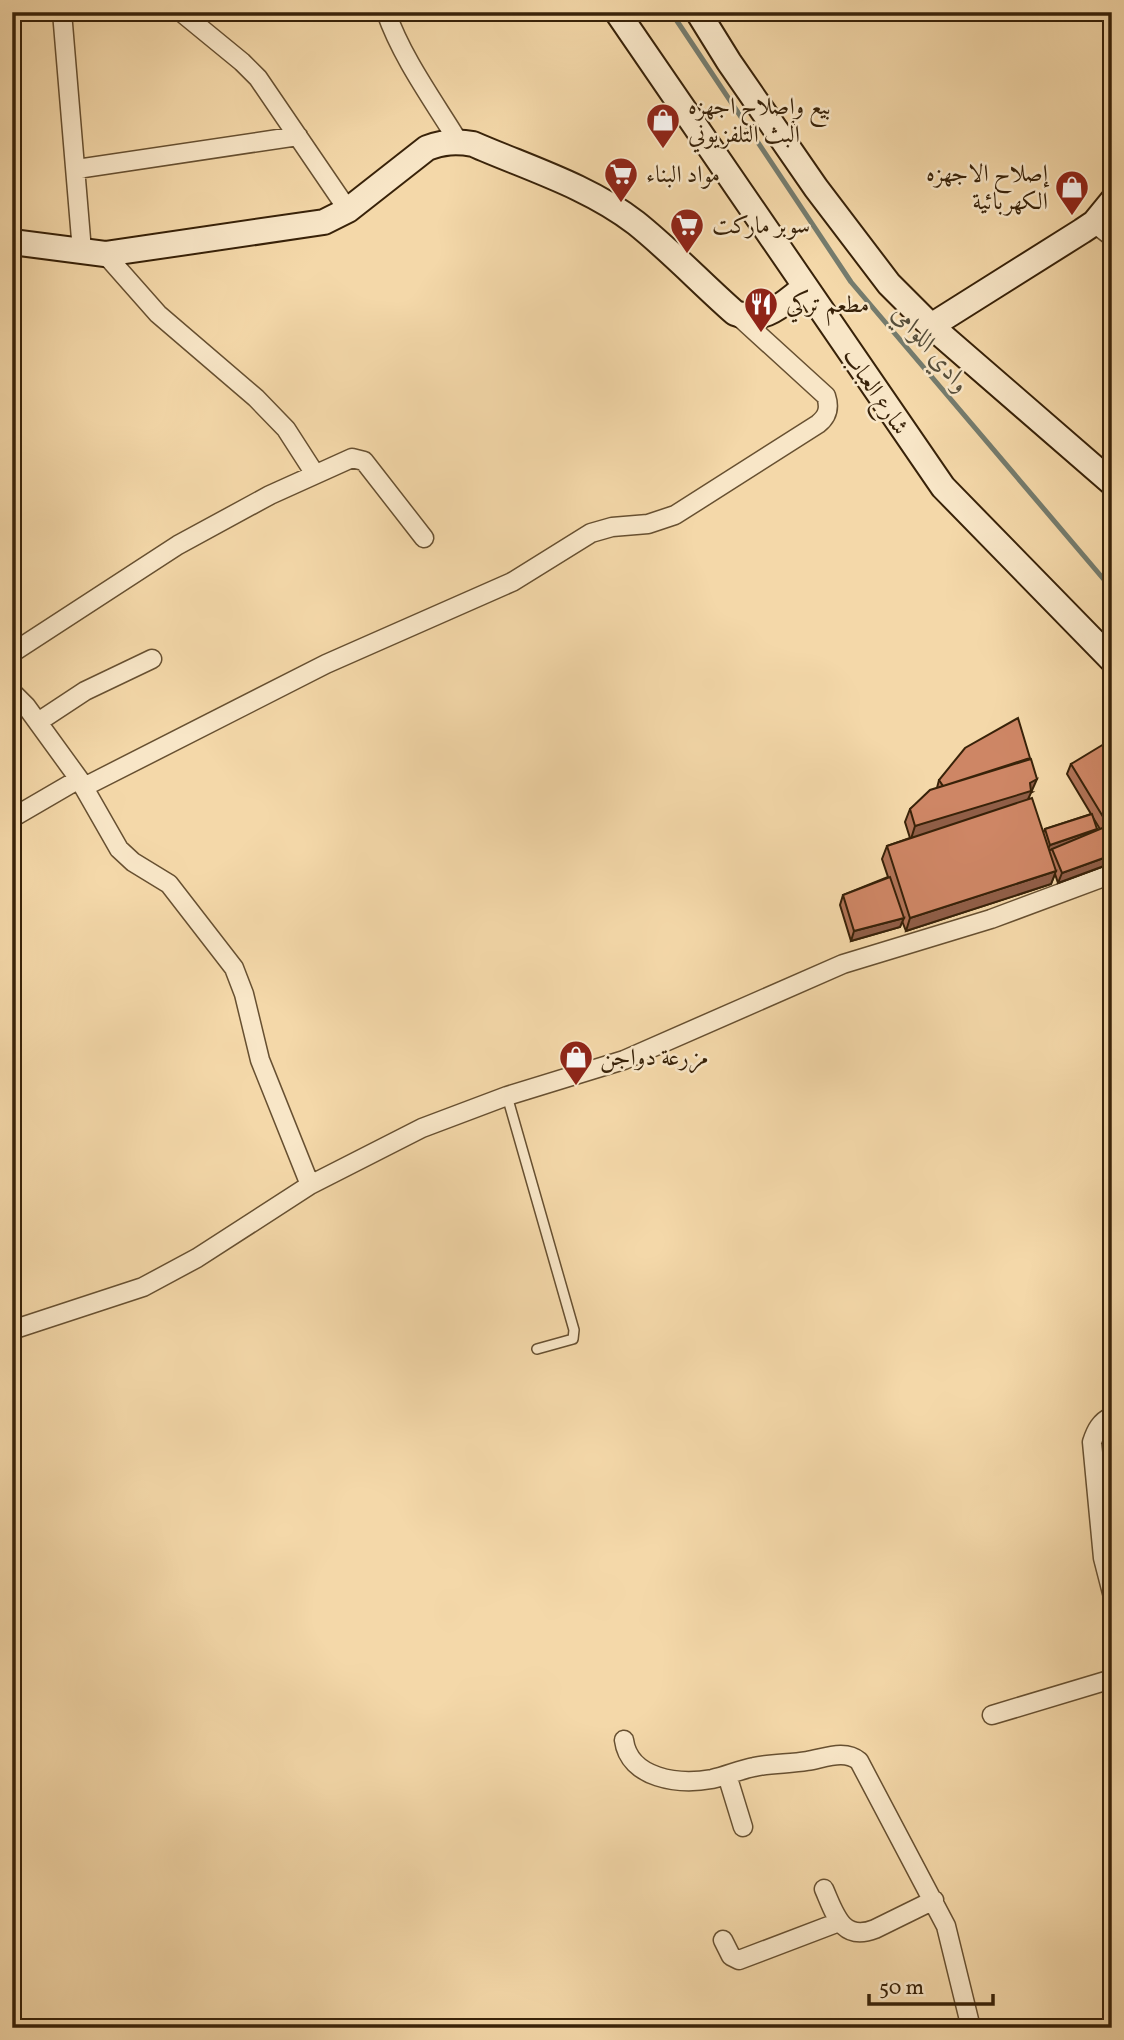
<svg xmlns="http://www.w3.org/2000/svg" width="1124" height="2040" viewBox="0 0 1124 2040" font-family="Vollkorn,Amiri,serif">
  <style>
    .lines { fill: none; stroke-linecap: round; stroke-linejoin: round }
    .stream { stroke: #757c6e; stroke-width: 5 }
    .lane-casing { stroke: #675031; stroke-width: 12 }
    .street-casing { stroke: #675031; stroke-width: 21 }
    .secondary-casing { stroke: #382209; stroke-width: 28 }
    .lane { stroke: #f8e6c7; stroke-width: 9 }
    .street { stroke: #f8e6c7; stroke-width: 18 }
    .secondary { stroke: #f8e6c7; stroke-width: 24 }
    .wall { fill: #b17357; stroke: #382209; stroke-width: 2; fill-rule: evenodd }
    .shaded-wall { fill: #905e47; stroke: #382209; stroke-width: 2 }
    .building { fill: #ce8665; stroke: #382209; stroke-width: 2 }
    .labels { text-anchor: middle; stroke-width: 5; stroke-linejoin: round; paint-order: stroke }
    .poi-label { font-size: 24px; fill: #382209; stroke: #f8e6c7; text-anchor: start }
    .street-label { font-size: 24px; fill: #382209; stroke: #f8e6c7 }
    .water-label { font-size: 26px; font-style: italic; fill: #574f3b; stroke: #f8e6c7 }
  </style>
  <rect width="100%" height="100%" fill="#f4d8a9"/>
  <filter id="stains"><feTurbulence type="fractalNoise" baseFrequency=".00286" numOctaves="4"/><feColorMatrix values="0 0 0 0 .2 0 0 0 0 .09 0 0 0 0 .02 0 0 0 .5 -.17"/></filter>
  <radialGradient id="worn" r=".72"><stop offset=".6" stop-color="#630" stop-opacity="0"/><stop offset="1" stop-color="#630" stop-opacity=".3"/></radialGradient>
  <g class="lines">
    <path class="stream" d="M671,12L851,282L1112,589"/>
    <g class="lane-casing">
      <path id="lane" d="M507,1096L574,1330L573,1339L537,1349"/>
    </g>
    <g class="street-casing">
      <path id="street" d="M62,12L82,251
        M181,12L242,62L258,78L348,210
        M386,12C402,58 433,100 458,141
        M77,169L298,136
        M1094,223L1112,237
        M105,254L158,314L256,398L286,429L315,474
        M12,653L178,545L270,495L352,458L364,461L424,538
        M12,692L26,706L79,779L119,849L133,862L169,884L234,968L244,994L260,1060L310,1185
        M38,722L85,691L152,659
        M84,787L326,664L512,582L591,533L612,527L648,524L675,515L818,424C828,416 830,408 826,396L735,313
        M12,818L79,779
        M12,1330L143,1287L197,1258L310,1185L422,1128L507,1096L624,1060L843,964L991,919L1112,874
        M1112,1416C1100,1422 1096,1430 1092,1442L1103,1558L1112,1593
        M992,1715L1112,1679
        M624,1740C629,1779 679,1785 712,1779C726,1776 739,1770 754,1767C771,1763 790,1764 807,1761C825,1758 845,1749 859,1761L946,1926L971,2028
        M727,1775L743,1827
        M824,1889C835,1914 842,1942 875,1929L934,1900
        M723,1940L731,1956L739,1960L839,1922"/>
    </g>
    <g class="secondary-casing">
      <path id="secondary" d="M617,12L943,487L1112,660
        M698,12L729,62L816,188L889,284L931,326L1112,483
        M12,242L105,254L324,222L348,210L427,148C443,142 456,141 473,144C528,168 588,186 636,223C671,251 702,284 735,313C766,324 782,304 805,287
        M931,326L1082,231L1094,223L1112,201"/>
    </g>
    <use href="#lane" class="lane"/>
    <use href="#street" class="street"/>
    <use href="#secondary" class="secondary"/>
  </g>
  <path class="wall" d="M1112,756V863L1058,883L1055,874L1051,884L906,931L902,921L900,927L851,941L840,905L843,895L888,877L882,859L887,846L910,838L905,822L910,809L937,788L939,780L1032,792L1030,793L1028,800L1043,833L1045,829L1091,814L1067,774L1071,764ZM1092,816L1100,829L1096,831Z"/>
  <path class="shaded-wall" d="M1037,779L1026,804L911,839L915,826Z
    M1097,829L1094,836L1047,851L1050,845Z
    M1112,855V863L1058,883L1062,873Z
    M1056,871L1051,884L906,931L910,918Z
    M904,918L900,927L851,941L854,931Z"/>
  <path class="building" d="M1018,718L1030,758L943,786L939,780L965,748Z
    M1104,744L1112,756V823L1108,825L1071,764Z
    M1031,759L1037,779L1030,783L1031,791L915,826L910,809L930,790Z
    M1032,798L1056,871L910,918L887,846Z
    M1092,814L1097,829L1050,845L1045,829Z
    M1112,824V855L1062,873L1052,849Z
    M890,877L904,918L854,931L843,895Z"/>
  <defs>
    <g id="shop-pin" transform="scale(1.75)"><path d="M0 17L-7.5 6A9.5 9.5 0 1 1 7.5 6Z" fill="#8f2418" stroke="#f8e6c7"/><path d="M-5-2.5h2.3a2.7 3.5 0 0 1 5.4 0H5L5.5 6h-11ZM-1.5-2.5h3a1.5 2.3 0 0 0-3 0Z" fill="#fff"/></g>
    <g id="supermarket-pin" transform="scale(1.75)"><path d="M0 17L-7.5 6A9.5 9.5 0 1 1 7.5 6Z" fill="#8f2418" stroke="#f8e6c7"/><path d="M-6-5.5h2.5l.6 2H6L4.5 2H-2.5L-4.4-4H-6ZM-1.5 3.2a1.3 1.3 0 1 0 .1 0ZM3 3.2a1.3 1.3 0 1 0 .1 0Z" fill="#fff"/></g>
    <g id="restaurant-pin" transform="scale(1.75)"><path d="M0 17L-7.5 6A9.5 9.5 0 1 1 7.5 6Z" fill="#8f2418" stroke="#f8e6c7"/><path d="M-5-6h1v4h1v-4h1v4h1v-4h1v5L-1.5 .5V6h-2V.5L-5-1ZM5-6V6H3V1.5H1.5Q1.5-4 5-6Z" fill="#fff"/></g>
  </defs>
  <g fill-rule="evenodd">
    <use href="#shop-pin" x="663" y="120"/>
    <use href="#supermarket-pin" x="621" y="174"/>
    <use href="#shop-pin" x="1072" y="187"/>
    <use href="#supermarket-pin" x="687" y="225"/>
    <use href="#restaurant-pin" x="761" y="304"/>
    <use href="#shop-pin" x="576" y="1057"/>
  </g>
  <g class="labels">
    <g class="poi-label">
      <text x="688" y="114">بيع وإصلاح اجهزه<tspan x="688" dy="28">البث التلفزيوني</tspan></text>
      <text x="1048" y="181" text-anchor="end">إصلاح الاجهزه<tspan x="1048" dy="28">الكهربائية</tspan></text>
      <text x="646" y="182">مواد البناء</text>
      <text x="712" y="233">سوبر ماركت</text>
      <text x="786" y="312">مطعم تركي</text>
      <text x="600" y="1065">مزرعة دواجن</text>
    </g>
    <g class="street-label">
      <text transform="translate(876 391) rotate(56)" y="8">شارع العباب</text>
    </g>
    <g class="water-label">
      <text transform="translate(932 348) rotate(50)" y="9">وادي اللوامي</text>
    </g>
  </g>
  <rect width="1124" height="2040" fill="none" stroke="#f4d8a9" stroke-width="42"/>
  <rect x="14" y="14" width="1096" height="2012" fill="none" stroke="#382209" stroke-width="3.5"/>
  <rect x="21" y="21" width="1082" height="1998" fill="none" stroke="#382209" stroke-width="2"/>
  <path d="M869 1994v10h124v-10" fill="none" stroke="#382209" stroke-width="3.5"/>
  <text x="879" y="1994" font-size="21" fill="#382209" stroke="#f8e6c7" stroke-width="5" paint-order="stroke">50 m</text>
  <rect width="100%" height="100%" filter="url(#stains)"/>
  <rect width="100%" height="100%" fill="url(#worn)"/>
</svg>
